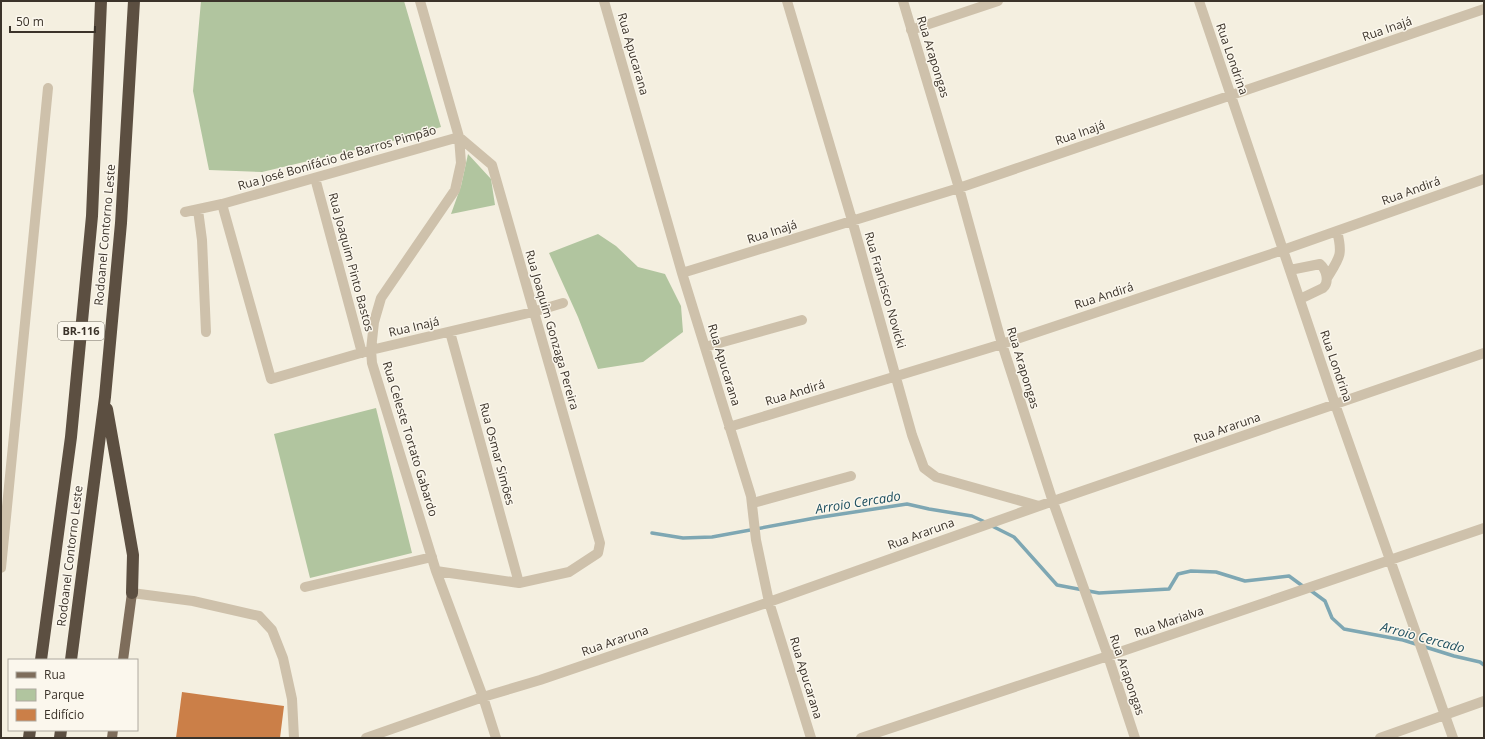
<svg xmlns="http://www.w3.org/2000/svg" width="1485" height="739" viewBox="0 0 1485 739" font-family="'Open Sans',sans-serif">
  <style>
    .green { fill: #b1c59f }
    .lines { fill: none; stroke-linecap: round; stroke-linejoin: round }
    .stream { stroke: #7ea7b3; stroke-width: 3.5 }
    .building { fill: #cb7f48 }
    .minor { stroke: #cec1ab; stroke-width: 10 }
    .major { stroke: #7e6d5b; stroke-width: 10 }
    .highway { stroke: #5c4f41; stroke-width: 12 }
    .labels { text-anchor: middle; stroke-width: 3; stroke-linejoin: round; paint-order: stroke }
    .shield { fill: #fbf7ed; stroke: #756e64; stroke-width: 1 }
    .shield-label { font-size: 11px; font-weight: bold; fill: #3b332a }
    .street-label { font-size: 12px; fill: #3b332a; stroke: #fbf7ed }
    .water-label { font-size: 13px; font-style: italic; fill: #1d4f5f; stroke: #fbf7ed }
  </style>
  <rect width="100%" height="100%" fill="#f4efe0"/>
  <path class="green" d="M201,1H404L441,127L401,139L262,172L209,170L193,91Z
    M468,154L491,179L495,205L451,214L461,186Z
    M598,234L616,246L638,267L665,274L681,306L683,332L643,362L598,369L578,317L549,253Z
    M376,408L412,553L310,578L274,434Z"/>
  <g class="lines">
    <path class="stream" d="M990,525L1014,537L1057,585L1099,593L1169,589L1178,574L1191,571L1216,572L1245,581L1289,576L1304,587
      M652,533L683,538L712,537L815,518L907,504L929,509L972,516L985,522
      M1310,590L1325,601L1332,618L1344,629L1403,640L1454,656L1480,662L1484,665"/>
  </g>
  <path class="building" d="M182,692L284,706L280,738H176Z"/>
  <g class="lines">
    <path class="minor" d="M420,1L459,137L461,163L455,190L381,298L374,322L371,350L372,363L436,571L483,697L496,738
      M604,1L682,273L751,496L756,540L769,602L811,738
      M787,1L852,220L912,435L924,468L936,477L1039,506
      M903,1L959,188L1002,344L1053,502L1108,656L1135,738
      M1199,1L1335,404L1453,738
      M911,30L998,1
      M315,178L362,353
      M222,204L271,379L371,350L533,312L563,303
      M198,210L202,240L206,332
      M185,212L222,204L459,137
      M1290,270L1320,264C1326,269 1330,282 1323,288L1300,299
      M682,273L959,188L1484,9
      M1327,278C1340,257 1343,255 1337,231
      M450,332L519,583
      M705,347L802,320
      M729,427L1002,344L1283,250L1484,179
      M753,503L851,476
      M1,568L48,88
      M436,571L519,583L569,572L598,553L600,543L492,165L459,137
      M305,587L432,557
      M132,593L193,601L259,616L272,630L283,658L292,699L294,738
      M366,738L483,697L540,680L769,602L1039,506L1484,353
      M861,738L1108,656L1484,528
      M1380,738L1484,701"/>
    <path class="major" d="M123,660L132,593
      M112,738L113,730"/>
    <path class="highway" d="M107,409L129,532L133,555L132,593
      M41,660L71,437L92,216L101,1
      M71,660L105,397L121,223L134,1
      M29,738L30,730
      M60,738L61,730"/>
  </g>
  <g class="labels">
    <rect class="shield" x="58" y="322" width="46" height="18" rx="3"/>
    <g class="shield-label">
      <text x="81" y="335">BR-116</text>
    </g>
    <g class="street-label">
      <text transform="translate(1387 29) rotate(-19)" y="4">Rua Inajá</text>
      <text transform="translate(633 54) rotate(74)" y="4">Rua Apucarana</text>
      <text transform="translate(933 57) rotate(73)" y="4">Rua Arapongas</text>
      <text transform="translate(1232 59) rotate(71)" y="4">Rua Londrina</text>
      <text transform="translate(1080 133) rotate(-19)" y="4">Rua Inajá</text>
      <text transform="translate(337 158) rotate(-16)" y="4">Rua José Bonifácio de Barros Pimpão</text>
      <text transform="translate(1411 191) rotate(-20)" y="4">Rua Andirá</text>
      <text transform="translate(772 232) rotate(-18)" y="4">Rua Inajá</text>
      <text transform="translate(105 235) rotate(-85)" y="4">Rodoanel Contorno Leste</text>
      <text transform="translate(351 262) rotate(75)" y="4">Rua Joaquim Pinto Bastos</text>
      <text transform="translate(885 290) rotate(74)" y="4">Rua Francisco Novicki</text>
      <text transform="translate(1104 296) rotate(-18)" y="4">Rua Andirá</text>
      <text transform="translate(414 327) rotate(-13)" y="4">Rua Inajá</text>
      <text transform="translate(552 330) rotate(74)" y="4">Rua Joaquim Gonzaga Pereira</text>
      <text transform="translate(724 365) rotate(73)" y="4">Rua Apucarana</text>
      <text transform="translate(1336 366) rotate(71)" y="4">Rua Londrina</text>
      <text transform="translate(1023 368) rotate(73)" y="4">Rua Arapongas</text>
      <text transform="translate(795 393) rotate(-17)" y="4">Rua Andirá</text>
      <text transform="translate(1227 428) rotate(-19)" y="4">Rua Araruna</text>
      <text transform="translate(410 439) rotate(73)" y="4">Rua Celeste Tortato Gabardo</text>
      <text transform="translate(497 454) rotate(75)" y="4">Rua Osmar Simões</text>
      <text transform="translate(921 534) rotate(-20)" y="4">Rua Araruna</text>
      <text transform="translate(70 556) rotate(-83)" y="4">Rodoanel Contorno Leste</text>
      <text transform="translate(1169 622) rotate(-19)" y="4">Rua Marialva</text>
      <text transform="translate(615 641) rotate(-19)" y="4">Rua Araruna</text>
      <text transform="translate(1127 675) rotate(71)" y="4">Rua Arapongas</text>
      <text transform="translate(806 678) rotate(73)" y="4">Rua Apucarana</text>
    </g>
    <g class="water-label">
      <text transform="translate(858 502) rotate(-9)" y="5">Arroio Cercado</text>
      <text transform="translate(1423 637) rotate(15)" y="5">Arroio Cercado</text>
    </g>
  </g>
  <rect width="1485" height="739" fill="none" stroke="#3b332a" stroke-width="4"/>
  <rect x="8" y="659" width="130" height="72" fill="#fbf7ed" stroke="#aea99f"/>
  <rect x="16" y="672" width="20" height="6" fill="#7e6d5b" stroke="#aea99f"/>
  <text x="44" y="679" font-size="12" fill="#3b332a">Rua</text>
  <rect x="16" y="689" width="20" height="12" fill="#b1c59f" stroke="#aea99f"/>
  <text x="44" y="699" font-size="12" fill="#3b332a">Parque</text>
  <rect x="16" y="709" width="20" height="12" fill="#cb7f48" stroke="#aea99f"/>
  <text x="44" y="719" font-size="12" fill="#3b332a">Edifício</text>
  <path d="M10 26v6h85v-6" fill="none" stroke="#3b332a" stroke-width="2"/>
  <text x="16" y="26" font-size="12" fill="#3b332a" stroke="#fbf7ed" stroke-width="3" paint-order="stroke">50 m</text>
</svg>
